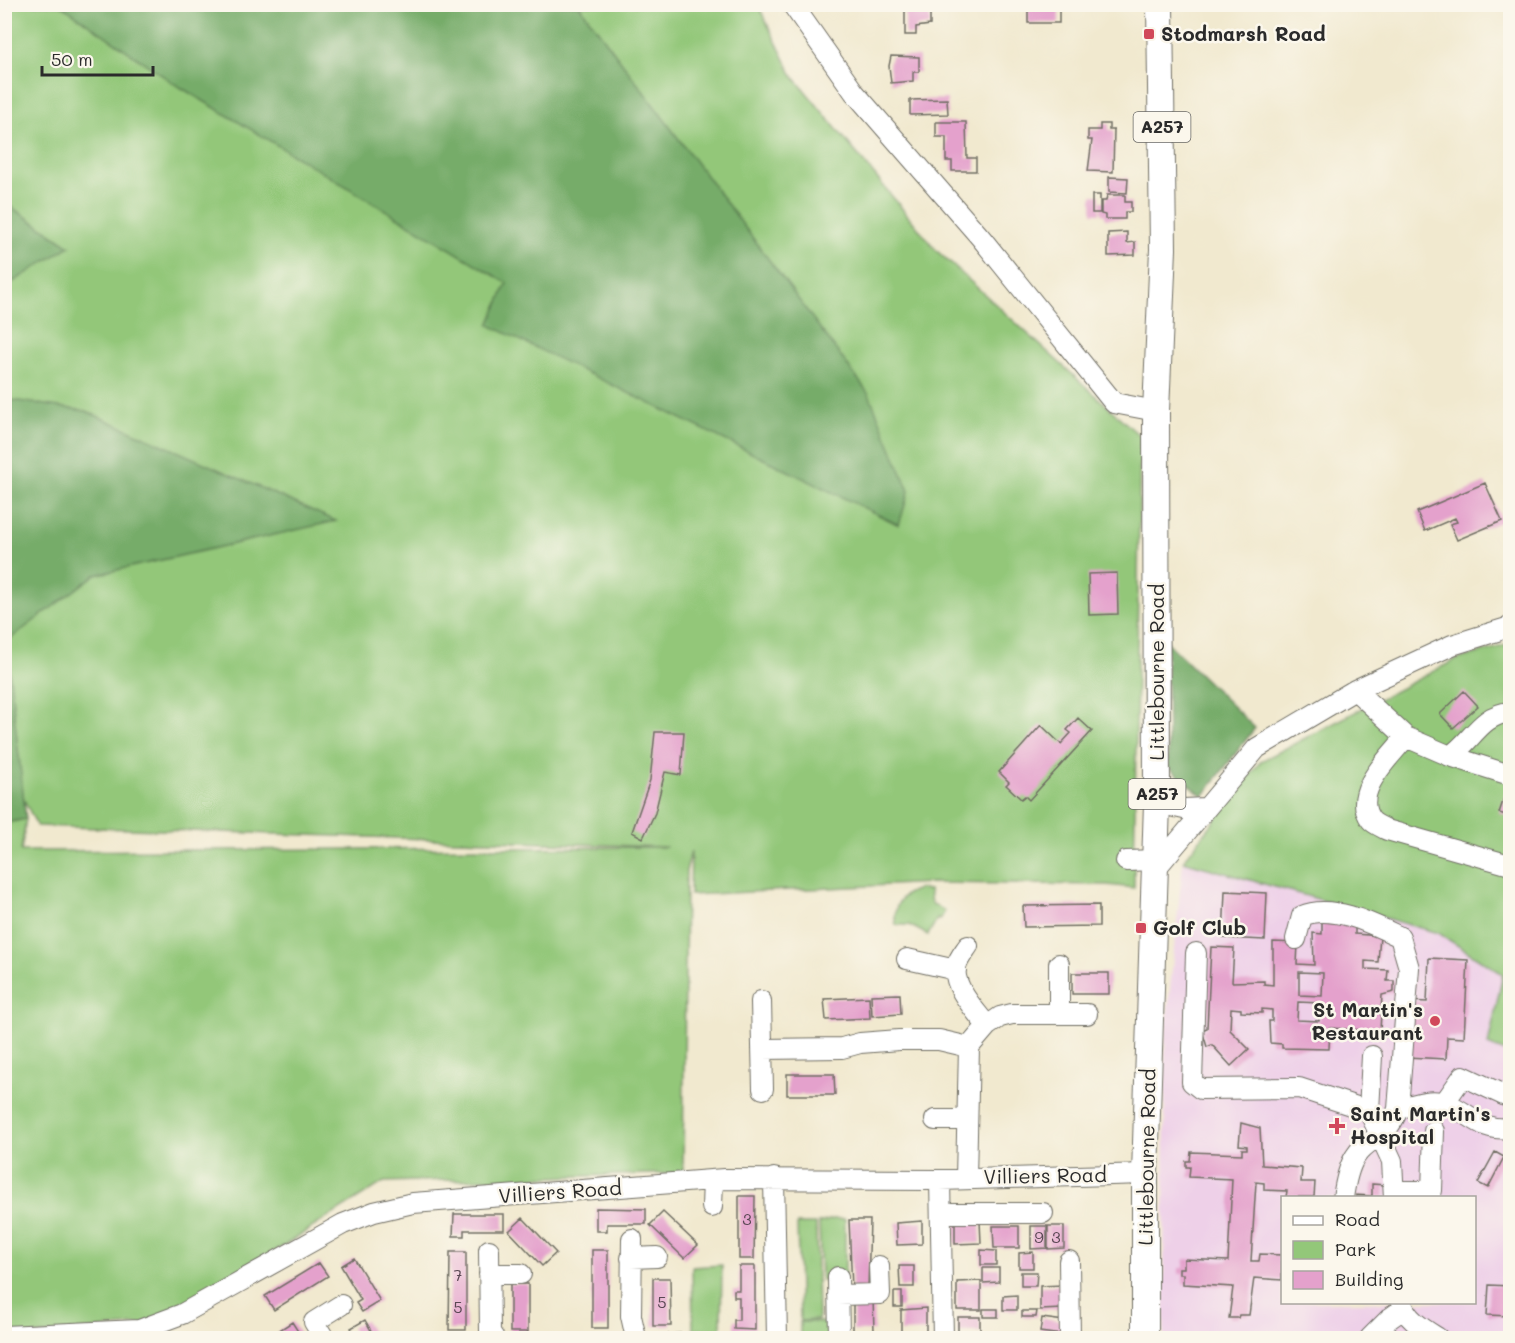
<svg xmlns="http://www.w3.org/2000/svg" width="1515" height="1343" viewBox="0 0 1515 1343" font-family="Mali,sans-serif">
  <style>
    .built { fill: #eed0e8; fill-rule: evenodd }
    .green { fill: #93c779; stroke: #5f7952; stroke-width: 1.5 }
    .forest { fill: #76ac69; stroke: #506c4a; stroke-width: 1.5 }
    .building { fill: #e4a1cc; fill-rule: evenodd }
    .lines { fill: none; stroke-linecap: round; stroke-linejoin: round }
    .minor-casing { stroke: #706e64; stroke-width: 22 }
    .major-casing { stroke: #706e64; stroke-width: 28 }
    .minor { stroke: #fff; stroke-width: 20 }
    .major { stroke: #fff; stroke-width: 26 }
    .poi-dot { fill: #d1495b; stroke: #fbf7ec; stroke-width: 2 }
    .labels { text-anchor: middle; stroke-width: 5; stroke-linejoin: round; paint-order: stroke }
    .number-label { font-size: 16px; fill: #594853 }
    .shield { fill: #fbf7ec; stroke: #696865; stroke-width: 1.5 }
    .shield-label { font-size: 18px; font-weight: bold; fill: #2b2b2b }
    .poi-label { font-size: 20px; font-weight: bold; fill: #2b2b2b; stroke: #fbf7ec; text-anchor: start }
    .street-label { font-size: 20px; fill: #2b2b2b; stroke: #fbf7ec }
  </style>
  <rect width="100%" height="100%" fill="#fbf7ec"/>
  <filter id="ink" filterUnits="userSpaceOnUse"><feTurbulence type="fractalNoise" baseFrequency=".0167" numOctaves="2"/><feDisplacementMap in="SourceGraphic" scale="12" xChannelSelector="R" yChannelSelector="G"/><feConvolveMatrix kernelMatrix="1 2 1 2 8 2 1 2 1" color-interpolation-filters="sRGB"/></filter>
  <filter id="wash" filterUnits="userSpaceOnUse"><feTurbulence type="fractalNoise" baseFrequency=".008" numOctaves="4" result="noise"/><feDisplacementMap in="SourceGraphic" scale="24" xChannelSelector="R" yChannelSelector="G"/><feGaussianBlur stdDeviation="1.35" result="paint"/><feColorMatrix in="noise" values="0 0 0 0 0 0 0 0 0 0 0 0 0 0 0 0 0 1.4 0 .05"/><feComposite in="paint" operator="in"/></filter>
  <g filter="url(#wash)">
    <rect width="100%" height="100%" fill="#f1e9cf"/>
    <path class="built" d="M1183,861L1438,933L1503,974L1488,1045L1510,1054V1338H1164L1165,1038ZM1282,1198H1474V1302H1282Z"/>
    <path class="green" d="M5,5H758L793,76L937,251L1140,436L1134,888L1107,885L931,883L690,895L691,851L686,871L683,1173L384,1182L220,1286L144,1324L5,1338V823L26,819L21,851L667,847L37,826L5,761Z
      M1510,644V1054L1488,1045L1503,974L1438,933L1183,861L1261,761L1455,660Z
      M919,889L929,890L931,903L945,911L940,920L937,919L928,935L909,925H896C892,907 901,893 919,889Z
      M833,1219H845V1274L833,1280H821L819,1223Z
      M797,1224H816L818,1320L800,1321Z
      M722,1265L721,1330H693L692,1267Z
      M800,1322H835L828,1338H800Z"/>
    <path class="forest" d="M61,5H579L869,394L909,491L899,525L489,325L507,283L175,84Z
      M5,203L70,246L5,287Z
      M5,399L86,411L336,521L95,575L6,642L26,819L5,823Z
      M1167,642L1255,728L1203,796L1168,767Z"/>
    <g id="blocks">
      <path class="building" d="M1028,6H1059V23H1028Z
        M905,7H925L930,11V25L916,27V35H905Z
        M891,56L919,57V72H913V81L891,83L889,66Z
        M947,99L948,114L910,115V100Z
        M936,122H966L967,158H976V171H952V161H946V137H936Z
        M1100,124H1109V130H1114L1113,172L1088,171L1092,140H1088V130H1100Z
        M1109,177L1128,178L1127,193L1109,192Z
        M1092,195H1100V213H1092Z
        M1107,195H1125V202H1131V212H1125V219H1105V215L1101,214V201H1106Z
        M1127,232V243L1135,242V255L1108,256V233Z
        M1485,483L1502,521L1457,540L1450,524L1457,522L1455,518L1425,531L1417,512Z
        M1117,573L1118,614L1089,615L1088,574Z
        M1464,691L1478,706L1453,728L1440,714Z
        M1078,718L1092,731L1029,800L1025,796L1021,799L1006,785L1009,782L999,772L1041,725L1061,744L1071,733L1067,730Z
        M655,732H684L681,775L665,772L655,813L643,838L632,832L650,780Z
        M1507,789L1510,790V816L1499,813Z
        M1225,891L1267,893L1265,940L1223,938Z
        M1099,905V926L1024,927L1023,906Z
        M1322,922L1355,924V934L1380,936L1378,962L1365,961V969L1388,970L1387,981H1394V992L1382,995L1380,1031L1330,1028L1329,1049L1282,1048V1044L1270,1043L1269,1021H1272V1010L1262,1009V1013L1241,1012V1009L1231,1008L1230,1030L1249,1049L1231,1066L1212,1045L1207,1047L1202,1030L1207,1028L1211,947L1234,948L1232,982L1264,981V984L1273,985V942L1298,943L1297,964L1314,965L1313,933L1322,934ZM1299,972L1323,973L1322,996L1299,995ZM1298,1002L1320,1003L1319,1021L1297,1020Z
        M1429,958L1468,960L1464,1038L1447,1037L1446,1059L1407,1057L1409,1001L1427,1002Z
        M1072,973H1109V994H1072Z
        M900,994L901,1014L872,1016L871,995Z
        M869,997L870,1018L826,1020L824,999Z
        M787,1074H834L835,1095H787Z
        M1241,1123L1260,1128L1262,1165L1302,1168L1301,1182H1315L1314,1197H1286L1287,1191L1264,1190V1183L1256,1182L1251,1261H1259L1260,1254L1282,1255V1280L1254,1278L1249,1315H1239L1238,1318H1229L1233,1287L1183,1284V1274H1179V1268H1184V1259L1228,1261L1232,1179L1189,1177L1190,1167H1186V1161H1190L1191,1152L1242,1154V1149H1247V1146L1239,1145Z
        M1495,1152L1504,1157L1488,1188L1478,1183Z
        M1372,1184L1385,1185L1384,1197H1356V1195L1372,1196Z
        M739,1196H755L754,1259H739Z
        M596,1208L646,1209V1224H607V1231H596Z
        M663,1212L698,1245L684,1258L650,1225Z
        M454,1214H504V1230H464V1236H453Z
        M523,1218L556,1253L542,1266L509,1231Z
        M849,1220H870L868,1288L852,1289Z
        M922,1221V1244L897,1245L896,1223Z
        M955,1221H980L981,1243L955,1244Z
        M993,1226H1019V1248H994Z
        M1031,1226H1047V1248L1031,1249Z
        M1048,1226H1064V1248L1048,1249Z
        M592,1250H608V1328H592Z
        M981,1250L996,1251V1265H981Z
        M450,1252H466V1330H449Z
        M1033,1252V1268H1019V1253Z
        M354,1258L380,1301L362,1312L356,1303L361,1300L341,1266Z
        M319,1263L328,1276L274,1310L265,1296Z
        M739,1266H755V1330L734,1329V1320H739V1297H734V1290H739Z
        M899,1266H914V1287H900Z
        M983,1268H999V1282L983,1283Z
        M1021,1272H1037L1036,1286H1021Z
        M653,1278H670L671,1326H653Z
        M981,1281V1310H957V1282Z
        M510,1284H528V1332H510Z
        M1063,1285V1309L1040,1310V1286Z
        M1489,1285L1510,1286V1316L1487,1315Z
        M894,1292H902V1307H894Z
        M1017,1295V1310H1003V1296Z
        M853,1298H873L874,1331H853Z
        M926,1308V1331L901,1332V1310Z
        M983,1309H998V1317H983Z
        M1022,1311H1037L1036,1317H1022Z
        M958,1317H980V1332H958Z
        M1042,1318L1064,1321L1062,1335L1040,1332Z
        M365,1320L373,1334L376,1338H357L351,1328Z
        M292,1322L301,1336L302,1338H283L278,1331Z
        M684,1333V1338H669V1334Z"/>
    </g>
  </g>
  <g filter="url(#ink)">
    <use href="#blocks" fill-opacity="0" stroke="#706e64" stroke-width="1.5"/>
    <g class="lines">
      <g class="minor-casing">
        <path id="minor" d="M792,4L854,92L981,238L1114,403L1156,411
          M1355,690L1406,737L1450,756L1510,775
          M1406,737C1390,757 1350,793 1371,820C1374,824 1382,827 1387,830L1510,865
          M1450,756C1472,742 1480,715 1510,712
          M1157,803L1184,809L1205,808
          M1126,861L1156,860
          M1157,867L1257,748L1355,690L1452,645L1510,627
          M1296,939L1302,916C1332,903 1373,924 1400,937L1409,968L1398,1109C1387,1140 1367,1137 1355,1157C1348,1168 1345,1184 1343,1198
          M968,946C964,952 958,959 956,967C952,986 976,1011 987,1026
          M1196,953L1192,1082L1201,1089L1299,1088L1369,1111L1392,1161L1394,1198
          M907,959L956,970
          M1059,964V1013
          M761,1001L763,1089
          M762,1049L842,1048L860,1043L899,1040H939L969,1047
          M1444,1103L1463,1076L1510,1098
          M1398,1109C1412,1105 1430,1098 1445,1103C1470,1112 1480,1132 1510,1128V1124
          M1369,1111L1372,1056
          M935,1120H967
          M774,1178L777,1338
          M966,1178L969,1047L987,1026L1000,1017L1012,1014H1087
          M940,1180L943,1338
          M1394,1191H1432L1434,1131
          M712,1207L713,1180
          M941,1213H1043
          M632,1239L631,1316L636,1338
          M489,1250L490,1332L494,1338
          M631,1258L657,1257
          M1069,1261L1070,1338
          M489,1274H521
          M838,1277L839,1338
          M838,1295L880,1294L879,1266
          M1402,1302C1405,1319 1425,1330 1438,1338
          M4,1336L139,1330L182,1314L343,1224L374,1212L413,1203L724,1179L940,1180L1145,1174
          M324,1338L314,1322L341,1305
          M1370,1338L1389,1319L1403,1309"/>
      </g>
      <g class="major-casing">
        <path id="major" d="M1145,1338V1174L1157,803L1156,411L1163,249L1160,4"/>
      </g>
      <use href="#minor" class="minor"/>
      <use href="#major" class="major"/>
    </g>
  </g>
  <g class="poi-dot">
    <rect x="1143" y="28" width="12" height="12" rx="3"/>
    <rect x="1135" y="922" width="12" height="12" rx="3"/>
    <circle cx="1435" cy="1021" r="6"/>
    <path d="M1334 1117h6v6h6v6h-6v6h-6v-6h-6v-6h6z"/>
  </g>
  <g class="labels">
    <g class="number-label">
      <text x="747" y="1225">3</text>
      <text x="1039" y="1243">9</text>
      <text x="1056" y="1243">3</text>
      <text x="458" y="1281">7</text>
      <text x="662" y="1308">5</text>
      <text x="458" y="1313">5</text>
    </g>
    <g class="shield">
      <rect x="1133.5" y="112" width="57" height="30" rx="4.5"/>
      <rect x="1128.5" y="779" width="57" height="30" rx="4.5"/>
    </g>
    <g class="shield-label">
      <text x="1162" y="133">A257</text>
      <text x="1157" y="800">A257</text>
    </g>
    <g class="poi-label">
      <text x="1161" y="41">Stodmarsh Road</text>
      <text x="1153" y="935">Golf Club</text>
      <text x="1423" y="1017" text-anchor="end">St Martin's<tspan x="1423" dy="23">Restaurant</tspan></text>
      <text x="1350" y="1121">Saint Martin's<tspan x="1350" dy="23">Hospital</tspan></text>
    </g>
    <g class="street-label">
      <text transform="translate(1157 672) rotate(-90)" y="7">Littlebourne Road</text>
      <text transform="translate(1147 1157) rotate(-89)" y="7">Littlebourne Road</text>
      <text transform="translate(1045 1176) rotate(-1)" y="7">Villiers Road</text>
      <text transform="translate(560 1192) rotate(-4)" y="7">Villiers Road</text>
    </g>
  </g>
  <rect width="1515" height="1343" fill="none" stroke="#fbf7ec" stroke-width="24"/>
  <rect x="1281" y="1196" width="195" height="108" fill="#fbf7ec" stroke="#a8a59f" stroke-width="1.5"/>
  <rect x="1293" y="1216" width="30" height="9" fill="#ffffff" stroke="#a8a59f" stroke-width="1.5"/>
  <text x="1335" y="1226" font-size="18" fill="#2b2b2b">Road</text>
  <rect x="1293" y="1241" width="30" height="18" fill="#93c779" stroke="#a8a59f" stroke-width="1.5"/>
  <text x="1335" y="1256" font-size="18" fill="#2b2b2b">Park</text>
  <rect x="1293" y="1271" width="30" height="18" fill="#e4a1cc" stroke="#a8a59f" stroke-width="1.5"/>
  <text x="1335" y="1286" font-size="18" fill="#2b2b2b">Building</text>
  <path d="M42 66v9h111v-9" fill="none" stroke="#2b2b2b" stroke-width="3"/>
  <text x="51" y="66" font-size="18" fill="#2b2b2b" stroke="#fbf7ec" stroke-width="4.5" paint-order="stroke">50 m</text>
</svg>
